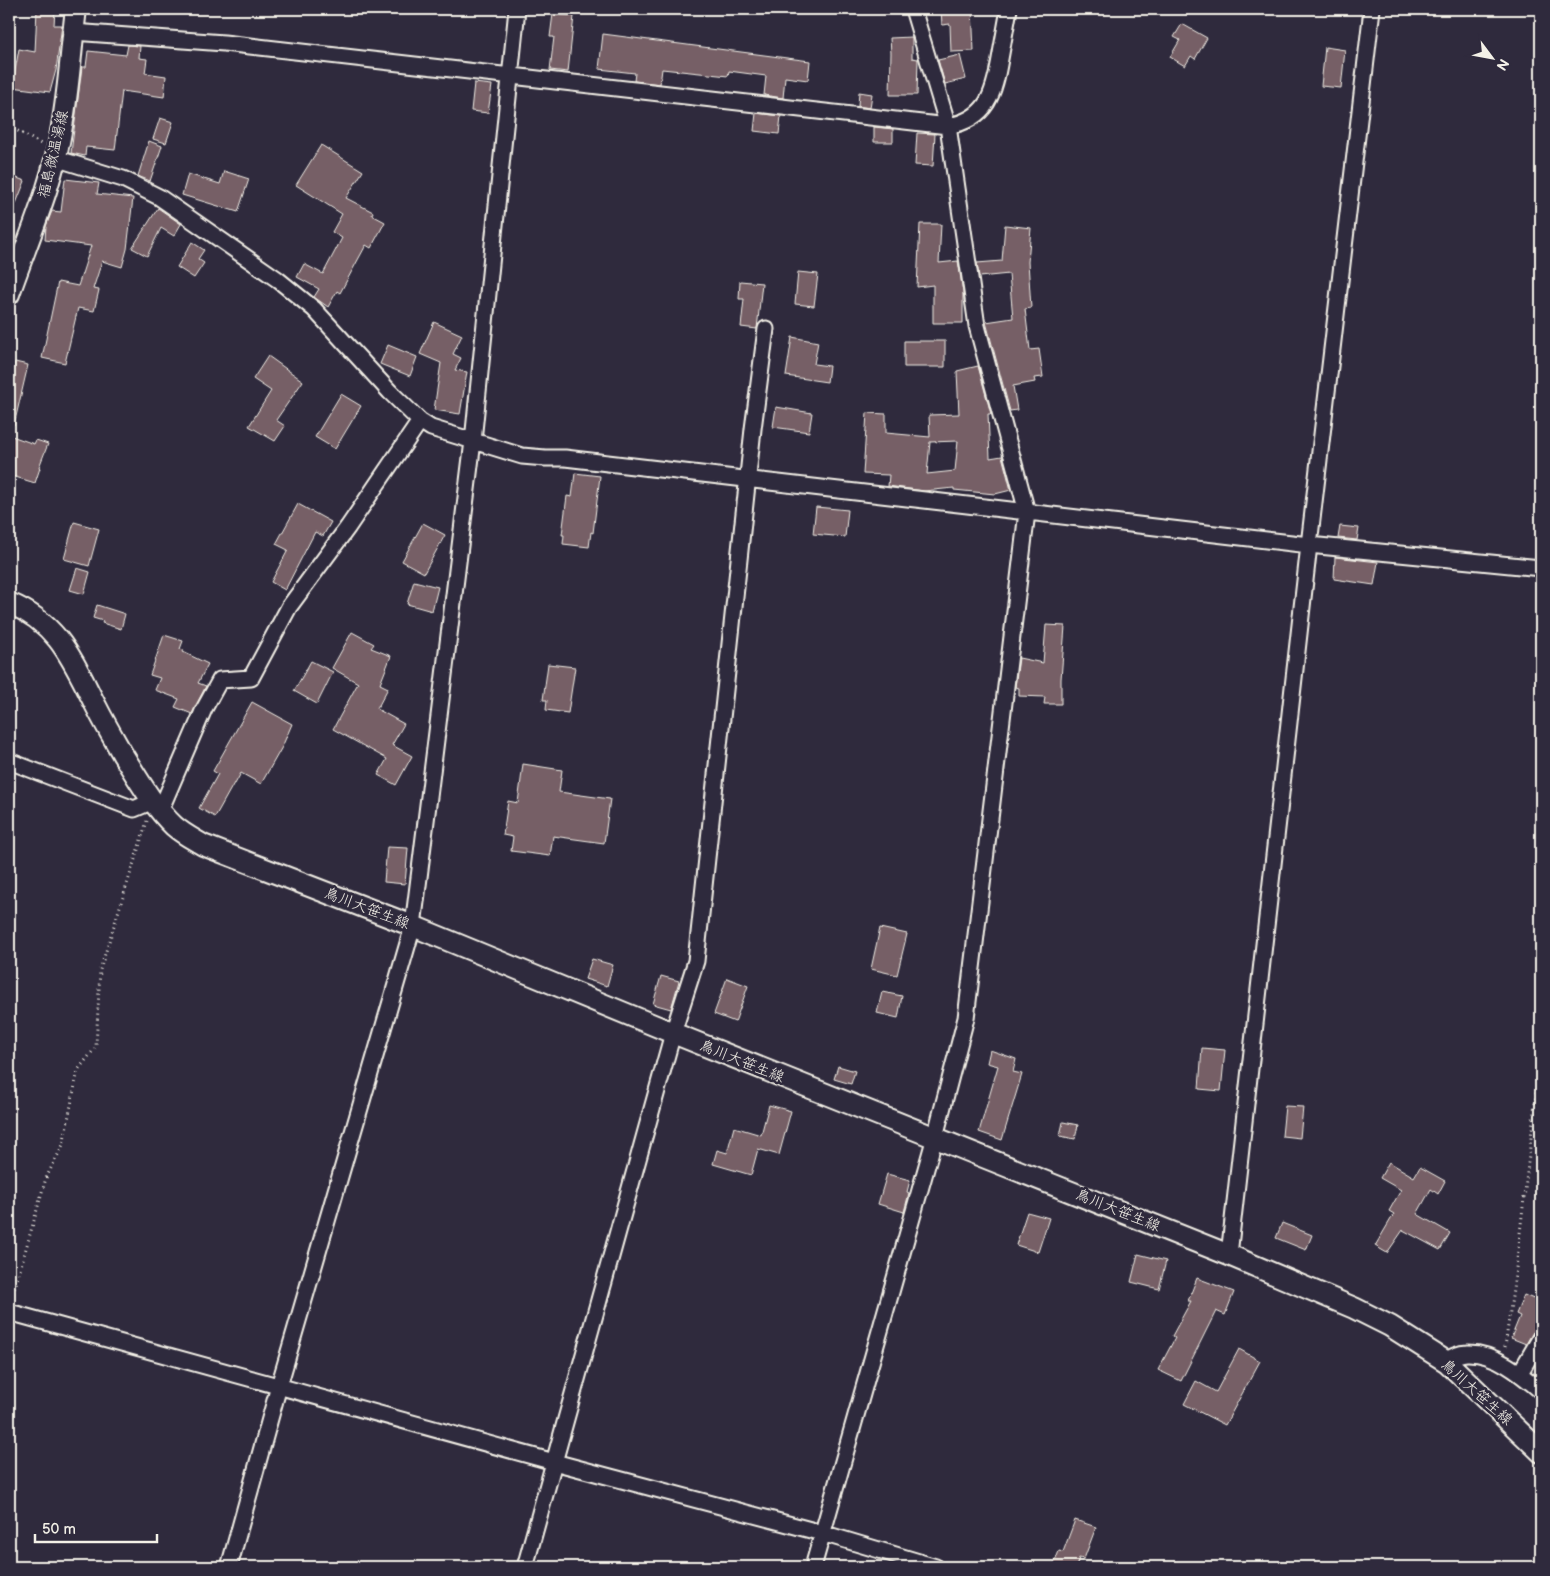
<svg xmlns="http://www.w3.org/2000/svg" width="1550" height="1576" viewBox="0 0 1550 1576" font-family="'Balsamiq Sans','Klee One',sans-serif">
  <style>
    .building { fill: #765e66; stroke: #f4f1e8; fill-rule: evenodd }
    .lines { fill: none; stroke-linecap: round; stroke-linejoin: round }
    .street-casing { stroke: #f4f1e8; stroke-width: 19 }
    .secondary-casing { stroke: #f4f1e8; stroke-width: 24 }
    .path { stroke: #f4f1e8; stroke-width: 3; stroke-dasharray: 1 4; stroke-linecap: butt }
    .street { stroke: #2f2a3d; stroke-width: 15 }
    .secondary { stroke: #2f2a3d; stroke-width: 20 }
    .labels { text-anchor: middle; stroke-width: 5; stroke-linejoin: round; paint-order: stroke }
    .street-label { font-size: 15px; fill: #f4f1e8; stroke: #2f2a3d }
  </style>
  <rect width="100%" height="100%" fill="#2f2a3d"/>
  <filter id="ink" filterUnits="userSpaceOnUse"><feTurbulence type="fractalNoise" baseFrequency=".02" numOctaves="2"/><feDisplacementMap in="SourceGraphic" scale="10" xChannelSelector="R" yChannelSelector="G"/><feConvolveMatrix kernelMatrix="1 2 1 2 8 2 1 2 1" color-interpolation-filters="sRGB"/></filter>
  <g filter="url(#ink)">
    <path class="building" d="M37,9H55L54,25H62L56,70L50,92L12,87L19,49L35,52Z
      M941,9H972L974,51L951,52L950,24L942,25Z
      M553,14L574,16L568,72L550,70L554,37H550Z
      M1182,24L1207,38L1195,59L1191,56L1185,66L1170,57L1180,40L1174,37Z
      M603,34L810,61L808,80L785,77L783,98L764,95L766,76L729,71L728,76L662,69L660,84L634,81L635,73L599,69Z
      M912,37V58L918,59L917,95H890L891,53L890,38Z
      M128,45L140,46L139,58L147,59L145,73L166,76L164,97L122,91L115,150L86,147L85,156L71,153L82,67H86L88,51L126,55Z
      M1325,47L1345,50L1341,88L1321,86Z
      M960,55L966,79L945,84L938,60Z
      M474,83L492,85L488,113L471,111Z
      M859,92L872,94L870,108L858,106Z
      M756,113L781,116L779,134L754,131Z
      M160,118L173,122L166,143L153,139Z
      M874,127L893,129V142H874Z
      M917,133L935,134L933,166L915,165Z
      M149,141L162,146L150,181L138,176Z
      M321,145L363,171L346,198L373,212L372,215L385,222L371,248L366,245L340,293L337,291L328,307L314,297L319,289L297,277L304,264L323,274L342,238L332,232L342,214L296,185Z
      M224,171L249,179L238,212L182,195L188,174L220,184Z
      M9,175L25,181L9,221Z
      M65,179L99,183L97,194L133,198L127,249L122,267L102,261L93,289L99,290L94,311L78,308L65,363L42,358L58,282L78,286L91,246L45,240L46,226L52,211L61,212Z
      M158,208L181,224L174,236L161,228L147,256L132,248Z
      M920,224H941L939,263L958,261L963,292V323H933V285L917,287Z
      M1005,225L1031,228L1028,262L1031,308L1025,309L1030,350L1039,349L1043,377L1034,378L1035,382L1013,386L1017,410L1010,411L986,322L1013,318L1009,274L979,277L977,263L1002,261Z
      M192,242L204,250L198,259L204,263L194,278L177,267Z
      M798,272L818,274L814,306L795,304Z
      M740,281L762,283L757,329L741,327L744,299H739Z
      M434,322L462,335L453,354L461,358L455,370L467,372L460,414L434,410L441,363L420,354Z
      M792,337L818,342L814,364L829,366L827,382L786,376Z
      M904,341H945V367H904Z
      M388,345L417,357L410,376L380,364Z
      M268,356L303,381L276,420L285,426L275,441L249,426L271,391L253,379Z
      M15,362L28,365L14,425L9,424V377L11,378Z
      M978,366L991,414H988L990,458L1002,456L1011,490L995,494L954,490V488L924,491L888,486L889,475L863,474L867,413L886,414V433L930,437L929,415L959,414L957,371ZM958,441L955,471L927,474L930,442Z
      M341,394L361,406L335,449L315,437Z
      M776,407L812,413L809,432L773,427Z
      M9,435L34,444L36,440L48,444L39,467L40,468L35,483L9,475Z
      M575,473L600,476L593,533L591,532L589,547L563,544L564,535H562L567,496L572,497Z
      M298,504L331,522L323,536L315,532L285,590L271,582L288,550L276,544Z
      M816,507L848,510L845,537L813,534Z
      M74,522L99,529L89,566L64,559Z
      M423,523L445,535L424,573L402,561Z
      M1340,526L1359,528L1357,540L1338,538Z
      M1335,557L1378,562L1374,585L1334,579Z
      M77,568L90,572L84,594L70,590Z
      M414,581L438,587L432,611L407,604Z
      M97,605L125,614L121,629L102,623L103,621L93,618Z
      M1046,625L1065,626L1061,679V704H1044L1045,697L1019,696V688L1015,687L1019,658L1043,663Z
      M352,632L374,644L371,648L391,656L380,684L388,688L377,709L404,724L392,745L412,756L396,785L378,775L387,759L333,729L358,683L332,668Z
      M164,635L183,641L180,649L184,650L183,652L208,664L198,683L206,686L192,714L175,707L179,699L155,690L160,678L150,675Z
      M311,661L333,672L317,704L294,691Z
      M548,664L575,667L568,713L546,710L547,700H543Z
      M252,702L292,724L282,747L261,784L241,773L235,784L234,783L215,817L199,808L218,774L213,771Z
      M523,764L562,770L559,792L610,799L604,843L553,836L550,856L511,851L513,837L503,835L508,801L518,803Z
      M387,847L408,848L405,884L384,882Z
      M880,928L907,934L897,975L871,969Z
      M592,959L613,965L607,986L585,979Z
      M661,976L679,981L671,1009L653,1004Z
      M727,978L748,986L735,1022L714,1014Z
      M882,992L902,996L898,1018L877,1013Z
      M1202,1048L1225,1050L1221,1091L1199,1089Z
      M990,1050L1016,1059L1013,1072L1022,1074L1002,1140L979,1132L998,1066L987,1063Z
      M838,1066L855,1071L851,1084L834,1079Z
      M769,1105L791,1111L779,1155L758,1149L751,1175L713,1164L717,1150L727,1153L734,1127L761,1135Z
      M1285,1106L1303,1107L1300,1138L1282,1136Z
      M1063,1122L1078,1125L1075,1139L1060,1136Z
      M1389,1162L1414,1177L1420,1167L1445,1181L1438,1194L1431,1189L1417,1214L1450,1233L1440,1250L1403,1230L1387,1253L1375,1246L1394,1214L1389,1211L1401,1190L1380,1178Z
      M887,1174L910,1180L907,1192L909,1193L904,1212L878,1204Z
      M1027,1212L1049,1218L1038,1252L1016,1245Z
      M1282,1223L1312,1235L1306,1250L1276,1238Z
      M1138,1254L1166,1261L1159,1289L1131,1282Z
      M1197,1278L1234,1292L1225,1315L1216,1311L1181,1381L1158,1370L1175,1338L1172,1336L1191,1301H1188Z
      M1524,1295L1541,1302V1318L1537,1329L1533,1332L1526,1344L1511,1338L1520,1316L1516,1314Z
      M1239,1349L1260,1361L1225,1425L1184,1404L1196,1381L1216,1392Z
      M1075,1520L1096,1527L1084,1559L1079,1558L1076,1567H1053L1059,1551L1063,1552Z"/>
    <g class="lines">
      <g class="street-casing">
        <path id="street" d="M73,32L224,43L948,126C988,119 994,93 1000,59C1003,42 1006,25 1009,9
          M55,158L123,179L159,197L277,279L314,309L390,392L420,421L431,428L522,456L545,458H565L1309,545L1541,568
          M9,761L134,809L153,801
          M160,811L204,709L220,680L251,678L289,607L348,527L420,421
          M1229,1255L1309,545L1372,9
          M9,1312L554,1462L822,1533L936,1567
          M1445,1361C1452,1357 1459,1353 1467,1353C1495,1352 1521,1374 1541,1391
          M1520,1373L1541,1337
          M229,1567L279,1386L413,926L473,441L517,9
          M525,1567L673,1033L696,961L753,429L766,329
          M813,1567L935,1137L966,1018L1027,512L977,326L948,126L913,9"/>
      </g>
      <g class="secondary-casing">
        <path id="secondary" d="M9,294C28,239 53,184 62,126C69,88 71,48 76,9
          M9,603C60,624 73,662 97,708C105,724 114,739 123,755C138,779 153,806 174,826C183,834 193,839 203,845L413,926L673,1033L1229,1255L1354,1308L1390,1326L1447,1362L1541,1452"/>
      </g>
      <path class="path" d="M9,126L41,144
        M12,1298L46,1178L63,1145L78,1070L96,1047L100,970L147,821
        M1505,1347L1516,1268L1541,1051"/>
      <use href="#street" class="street"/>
      <use href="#secondary" class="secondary"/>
    </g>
  </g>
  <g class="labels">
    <g class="street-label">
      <text transform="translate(53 154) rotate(-77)" y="5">福島微温湯線</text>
      <text transform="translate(367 908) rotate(21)" y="5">鳥川大笹生線</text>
      <text transform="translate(742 1061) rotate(22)" y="5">鳥川大笹生線</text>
      <text transform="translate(1118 1210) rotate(22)" y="5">鳥川大笹生線</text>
      <text transform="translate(1477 1392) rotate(42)" y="5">鳥川大笹生線</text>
    </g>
  </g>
  <rect width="1550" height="1576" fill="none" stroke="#2f2a3d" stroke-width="30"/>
  <rect x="15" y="15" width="1520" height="1546" fill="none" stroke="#f4f1e8" stroke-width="2" filter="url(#ink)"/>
  <g transform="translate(1492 58) rotate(122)" stroke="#2f2a3d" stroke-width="4" paint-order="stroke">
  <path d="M0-4L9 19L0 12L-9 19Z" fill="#f4f1e8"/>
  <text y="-8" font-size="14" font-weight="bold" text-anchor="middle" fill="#f4f1e8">N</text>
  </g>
  <path d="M35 1534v8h122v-8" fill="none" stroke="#f4f1e8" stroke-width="2.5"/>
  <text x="42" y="1534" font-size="15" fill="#f4f1e8" stroke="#2f2a3d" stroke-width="4" paint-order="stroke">50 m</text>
</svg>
